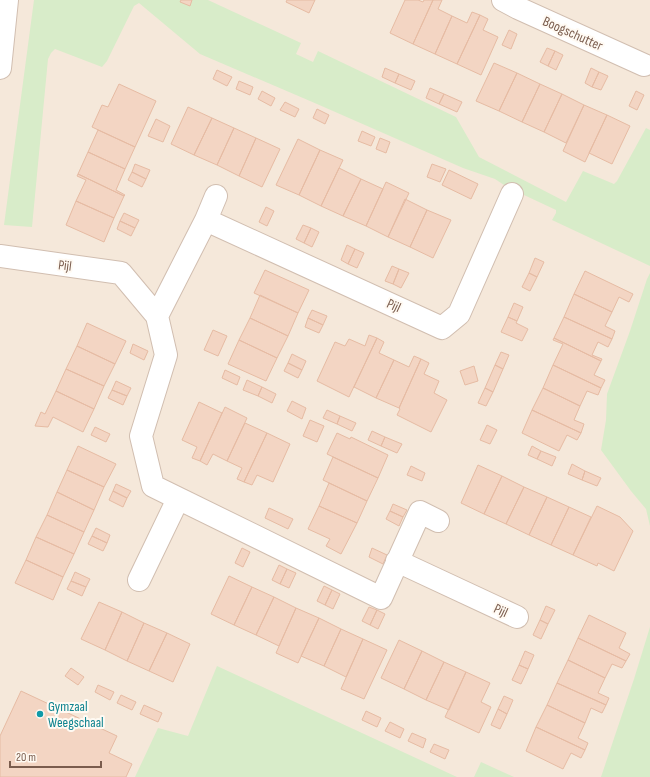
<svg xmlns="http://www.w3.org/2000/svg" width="650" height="777" viewBox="0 0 650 777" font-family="'Sofia Sans Condensed',sans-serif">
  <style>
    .residential { fill: #f5e8da }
    .green { fill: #d8ecc9 }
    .building { fill: #f3d5c3; stroke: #e6bba3 }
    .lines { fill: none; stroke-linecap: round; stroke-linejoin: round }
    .minor-casing { stroke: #d1beb0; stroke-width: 24 }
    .minor { stroke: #fff; stroke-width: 22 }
    .culture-dot { fill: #0f9aa8; stroke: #fffaf3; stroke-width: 1.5 }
    .labels { text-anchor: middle; stroke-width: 4; stroke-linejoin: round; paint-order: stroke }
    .street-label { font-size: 14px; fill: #7a5c4d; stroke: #fffaf3 }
    .culture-label { font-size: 14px; fill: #0d838f; stroke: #fffaf3; text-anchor: start }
  </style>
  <rect width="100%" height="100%" fill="#fdf6ec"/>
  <path class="residential" d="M0,0H650V777H0Z"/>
  <path class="green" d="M34,0H208L301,43L296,54L313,62L318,51L456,117L479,157L566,202L583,171L614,184L617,181L646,128L650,130V266L552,220L556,213V210L507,187L495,179L463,168L317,104L200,54L139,3L134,6L107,61L102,67L55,49L51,53L48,59L32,227L4,225Z
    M650,273V526L646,509L631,491L601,450L606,420L607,394L630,331L647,279Z
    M650,627V777H601L634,679Z
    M217,666L457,777H135L158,728L188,736Z
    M481,762L514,777H474Z"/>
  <path class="building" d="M181,0H192L190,6L180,2Z
    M287,0H315L309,13L286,2Z
    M405,0H418L423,2L424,0H433L413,44L390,33Z
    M433,0H442L438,9L452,16L435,54L413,44Z
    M472,12L480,15L457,64L435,54L452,16L467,23Z
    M480,15L488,19L483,30L498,37L481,75L457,64Z
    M509,30L517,34L511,49L502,45Z
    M547,48L555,51L548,66L540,62Z
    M555,51L563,55L556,70L548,66Z
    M494,63L517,73L499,111L476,101Z
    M385,68L399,74L395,83L382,77Z
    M591,68L599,72L592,87L585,83Z
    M217,70L232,77L227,86L213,79Z
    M599,72L608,76L601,90L592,87Z
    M517,73L540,84L522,122L499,111Z
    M399,74L415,81L411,90L395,83Z
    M239,81L253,87L250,95L236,89Z
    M119,84L156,101L135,147L92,127L102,105L108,107Z
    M540,84L562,94L544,132L522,122Z
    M430,88L444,94L439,104L426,98Z
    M262,91L275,98L271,106L258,99Z
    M636,91L644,95L637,110L629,106Z
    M444,94L462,102L457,112L439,104Z
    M562,94L584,105L566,143L544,132Z
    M285,102L299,109L295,117L280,110Z
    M584,105L607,115L585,162L563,151Z
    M188,107L212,118L194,155L171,144Z
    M317,109L329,115L325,124L313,118Z
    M607,115L630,126L612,164L589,153Z
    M212,118L234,128L217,165L194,155Z
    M156,119L170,126L163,142L148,136Z
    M234,128L256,138L239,176L217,165Z
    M98,130L135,147L125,169L88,152Z
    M362,131L375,137L371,146L358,141Z
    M256,138L280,149L262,187L239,176Z
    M380,138L390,142L386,153L376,149Z
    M298,139L320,150L299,195L276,185Z
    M320,150L343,160L321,206L299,195Z
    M88,152L125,169L116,190L125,195L124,196L78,174Z
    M135,164L150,170L146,179L132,172Z
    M432,164L446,169L440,182L427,177Z
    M339,168L361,179L343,216L321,206Z
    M449,170L478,184L471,199L442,185Z
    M132,172L146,179L142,187L128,180Z
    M78,174L124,196L114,218L76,201L86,180L77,176Z
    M361,179L383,189L366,226L343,216Z
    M386,182L409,193L388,237L366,226Z
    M405,199L427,210L410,247L388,237Z
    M76,201L114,218L104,242L66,225Z
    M266,207L274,211L267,226L259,222Z
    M427,210L451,220L433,258L410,247Z
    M124,213L139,220L135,228L120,221Z
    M120,221L135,228L131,236L117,229Z
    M303,225L311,228L304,243L296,239Z
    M311,228L319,232L312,247L304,243Z
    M347,245L355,249L348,264L341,260Z
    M355,249L364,253L357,268L348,264Z
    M535,258L544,262L537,277L529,273Z
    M392,266L399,269L393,284L385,281Z
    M399,269L409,273L401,288L393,284Z
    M265,270L309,290L298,313L254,293Z
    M585,271L633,294L629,302L619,297L612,312L574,294Z
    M529,273L537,277L530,291L522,287Z
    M574,294L612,312L605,326L615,331L612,339L564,317Z
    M260,295L298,313L288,336L250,318Z
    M514,303L523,307L517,321L508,317Z
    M312,310L327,316L323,325L308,318Z
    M508,317L517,321L516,323L528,329L522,341L501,332Z
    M564,317L612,339L608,347L598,342L592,355L602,359L601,361L554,338Z
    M250,318L288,336L277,358L239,340Z
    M308,318L323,325L319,333L305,327Z
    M87,323L126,341L115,364L77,346Z
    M213,330L227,336L218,356L204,350Z
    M369,335L377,338L349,397L317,381L335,342L345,346L349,339L365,346Z
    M377,338L384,342L379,353L394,360L376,398L354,387Z
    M554,338L601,361L594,375L605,380L601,388L553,365L563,344L553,340Z
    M239,340L277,358L266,381L228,364Z
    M133,344L148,351L144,360L130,353Z
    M77,346L115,364L104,386L66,369Z
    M501,352L509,355L503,369L495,365Z
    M292,354L306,361L302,370L288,363Z
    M414,356L421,359L399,408L376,398L394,360L409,367Z
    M421,359L429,363L424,374L439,381L434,393L447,400L431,432L397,415L400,409L399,408Z
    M288,363L302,370L298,378L284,371Z
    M495,365L503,369L493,392L485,388Z
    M553,365L601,388L598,395L587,391L580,406L543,388Z
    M474,366L478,381L465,385L460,371Z
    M66,369L104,386L94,409L56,391Z
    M225,370L240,377L237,385L222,378Z
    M247,380L262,387L258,396L243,390Z
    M116,381L131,388L127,396L112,390Z
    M262,387L276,394L272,403L258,396Z
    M485,388L493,392L486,406L478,403Z
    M543,388L580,406L574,420L584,424L581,433L532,410Z
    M112,390L127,396L123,405L108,398Z
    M56,391L94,409L83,432L53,417L48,427L35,426L41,412L45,414Z
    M292,401L306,408L302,419L287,411Z
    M199,402L222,413L200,461L192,458L197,447L182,440Z
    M225,407L247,418L227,461L213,454L207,465L200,461Z
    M327,410L340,416L337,424L323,418Z
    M532,410L581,433L577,440L567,435L559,451L522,433Z
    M340,416L356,423L352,431L337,424Z
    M310,420L324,426L317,442L303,436Z
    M245,423L267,433L244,482L237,479L242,468L227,461Z
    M487,425L497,430L490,444L480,440Z
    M95,427L110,434L106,442L91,435Z
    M372,431L385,437L381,446L368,440Z
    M267,433L290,444L273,482L257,475L252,485L244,482Z
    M337,433L350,439L351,437L388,455L378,478L327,454Z
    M385,437L402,444L397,453L381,446Z
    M78,446L116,464L104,487L67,470Z
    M532,446L541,451L537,459L528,455Z
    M541,451L556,457L552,466L537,459Z
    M333,457L378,478L367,501L323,480Z
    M572,464L585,471L582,480L568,474Z
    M478,465L502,476L484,514L461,503Z
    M411,466L425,473L422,481L407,475Z
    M67,470L104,487L94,510L57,492Z
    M585,471L601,478L597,486L582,480Z
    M502,476L524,487L506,524L484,514Z
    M329,483L367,501L357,523L319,506Z
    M116,484L131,491L127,498L113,491Z
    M524,487L547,497L529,535L506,524Z
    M113,491L127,498L123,507L109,500Z
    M57,492L94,510L84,532L47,515Z
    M547,497L569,507L551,545L529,535Z
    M393,504L407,510L403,517L390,511Z
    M319,506L357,523L341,554L326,546L330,539L308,529Z
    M597,506L620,517L633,531L614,571L598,563L597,566L573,555Z
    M569,507L591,517L573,555L551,545Z
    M269,508L293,519L288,529L265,518Z
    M390,511L403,517L399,526L386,519Z
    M47,515L84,532L74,554L36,537Z
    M96,528L110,535L107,543L92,536Z
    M92,536L107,543L103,551L88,544Z
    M36,537L74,554L63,577L26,560Z
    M242,548L250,552L243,567L235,563Z
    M372,548L387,555L383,564L369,557Z
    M26,560L63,577L53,600L15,583Z
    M279,565L287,569L280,584L272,580Z
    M287,569L296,573L289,588L280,584Z
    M75,572L90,579L86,587L71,581Z
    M229,576L252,587L234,625L211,614Z
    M71,581L86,587L82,596L67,589Z
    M324,586L332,590L325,605L317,601Z
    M252,587L274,597L256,635L234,625Z
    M332,590L340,594L333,609L325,605Z
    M274,597L296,608L279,646L256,635Z
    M99,602L122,612L105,650L81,639Z
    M546,606L555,610L548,624L540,620Z
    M369,607L377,610L370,625L362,621Z
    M296,608L319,618L298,663L276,653Z
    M377,610L385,614L378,629L370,625Z
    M122,612L144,623L127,661L105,650Z
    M589,615L626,633L619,648L630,654L626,661L578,638Z
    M319,618L341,629L324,666L301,656Z
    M540,620L548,624L541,639L533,635Z
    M144,623L167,633L149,671L127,661Z
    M341,629L363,639L346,677L324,666Z
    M167,633L190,644L173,682L149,671Z
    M578,638L626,661L622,668L612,664L605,678L568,660Z
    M363,639L387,650L364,699L341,689Z
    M399,640L422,651L404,689L381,678Z
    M422,651L444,662L426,700L404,689Z
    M525,651L534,655L528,669L519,665Z
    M568,660L605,678L598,693L609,698L606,705L557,683Z
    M444,662L466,672L449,710L426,700Z
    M519,665L528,669L521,684L512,680Z
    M71,668L84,677L78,685L65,676Z
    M466,672L490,683L481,702L491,707L479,733L445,717Z
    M557,683L606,705L602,713L591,708L585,723L547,705Z
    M98,685L114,692L110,700L95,692Z
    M21,691L117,736L109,753L132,764L126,777H0V736Z
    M121,695L136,702L132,710L117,703Z
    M504,696L513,700L507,714L498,709Z
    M144,705L162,713L158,722L140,714Z
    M547,705L585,723L578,738L588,743L585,750L536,727Z
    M498,709L507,714L500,729L491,725Z
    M366,711L381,718L377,727L362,720Z
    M390,722L404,729L400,738L385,731Z
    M536,727L585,750L581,758L571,753L563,769L526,751Z
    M412,733L426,739L423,748L408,741Z
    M434,744L449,750L445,759L430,752Z"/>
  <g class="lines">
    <g class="minor-casing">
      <path id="minor" d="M503,0L518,8L644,65
        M0,68L7,0
        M206,220L216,196
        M0,256L121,273L157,316
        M438,521L420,512L381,598L153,486L141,436L166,355L157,316L206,220L442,328L459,314L512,194
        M397,561L517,617
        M139,580L178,499"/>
    </g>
    <use href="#minor" class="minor"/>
  </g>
  <circle class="culture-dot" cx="40" cy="714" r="4"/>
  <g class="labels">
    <g class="street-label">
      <text transform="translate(573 33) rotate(24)" y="5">Boogschutter</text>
      <text transform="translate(65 265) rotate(7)" y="5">Pijl</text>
      <text transform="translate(394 305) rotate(25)" y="5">Pijl</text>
      <text transform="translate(501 610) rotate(25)" y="5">Pijl</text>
    </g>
    <g class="culture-label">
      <text x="48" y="711">Gymzaal<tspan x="48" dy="16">Weegschaal</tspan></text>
    </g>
  </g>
  <path d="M10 761v6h91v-6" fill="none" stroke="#7a5c4d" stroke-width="2"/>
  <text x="16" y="761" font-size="12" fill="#7a5c4d" stroke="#fffaf3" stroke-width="3" paint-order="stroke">20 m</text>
</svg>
